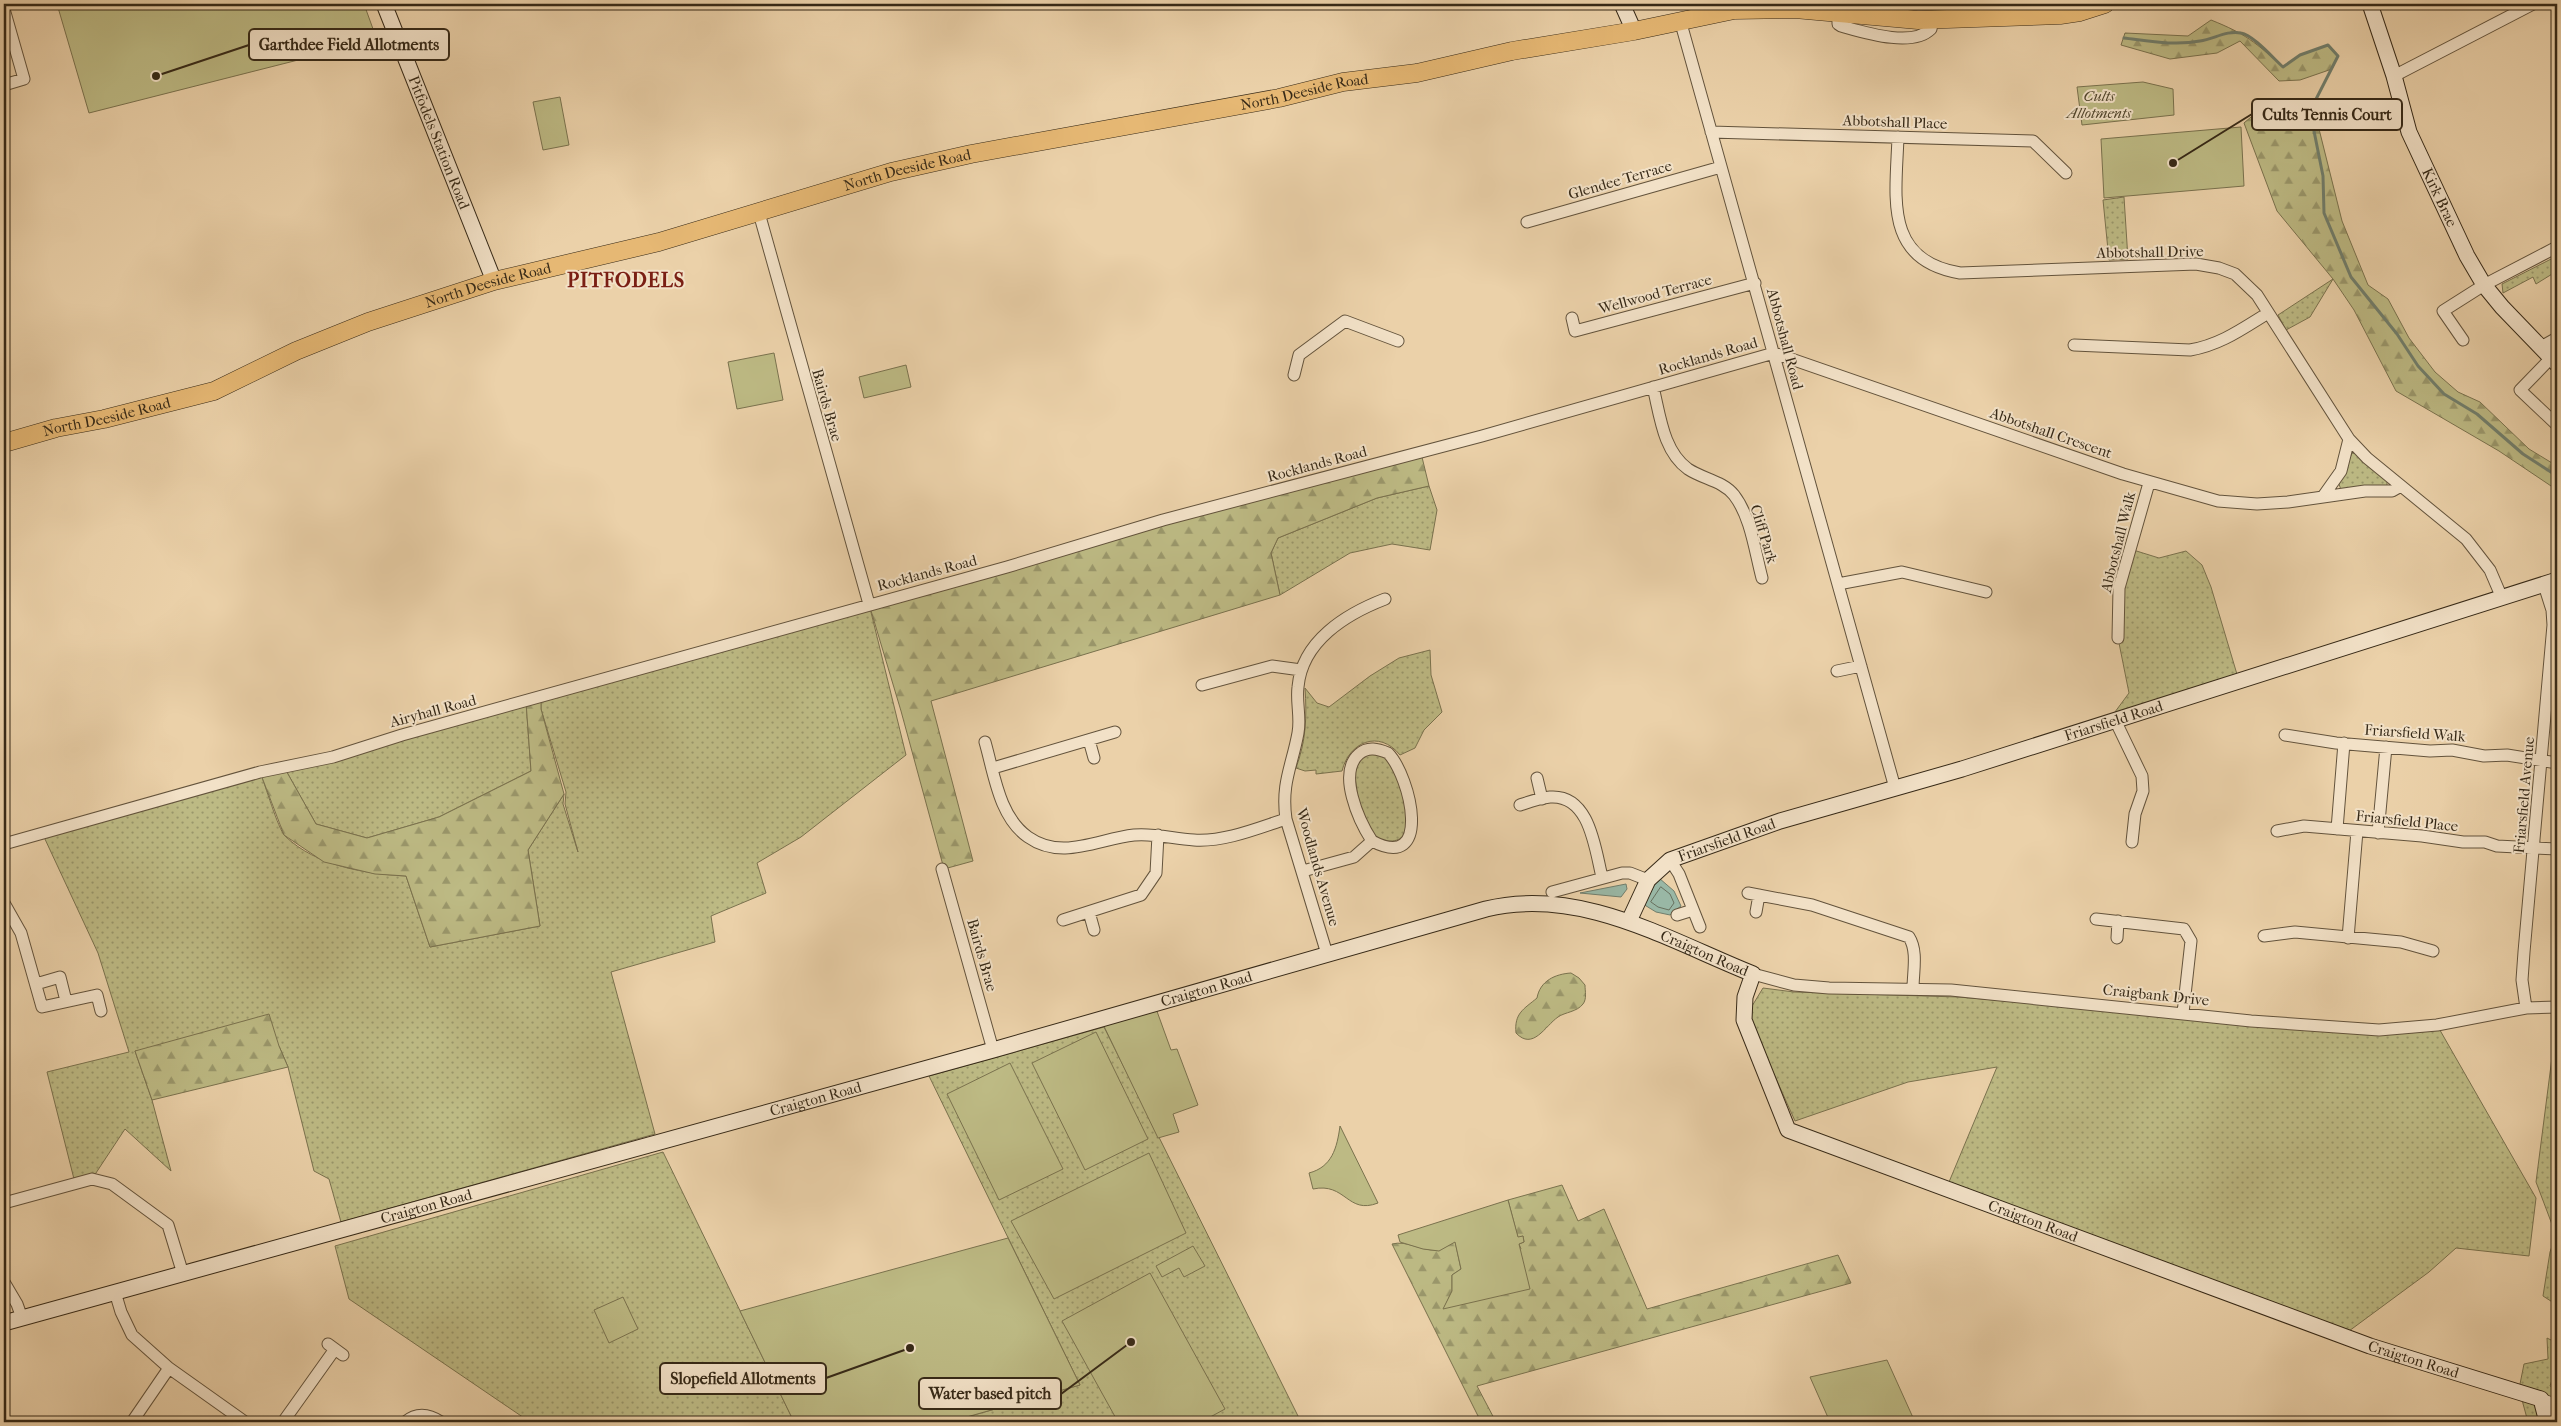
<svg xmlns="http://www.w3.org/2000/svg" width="2561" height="1426" viewBox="0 0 2561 1426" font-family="'IM FELL French Canon',serif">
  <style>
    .grass { fill: url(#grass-dots); stroke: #7a724e }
    .forest { fill: url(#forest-firs); stroke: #7a724e }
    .garden { fill: #bdba84; stroke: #7a724e }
    .water { fill: #99b7a5; stroke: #717e6c }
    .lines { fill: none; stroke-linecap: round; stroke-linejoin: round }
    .shore { stroke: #68705e; stroke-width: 1 }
    .stream { stroke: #717e6c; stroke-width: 3 }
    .street-casing { stroke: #63533c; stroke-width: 13 }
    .secondary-casing { stroke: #362917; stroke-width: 17 }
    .primary-casing { stroke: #362917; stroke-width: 19 }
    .street { stroke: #f2e1c7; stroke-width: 11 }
    .secondary { stroke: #f2e1c7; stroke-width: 15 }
    .primary { stroke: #e6b874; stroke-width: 18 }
    .labels { text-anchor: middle; stroke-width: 4; stroke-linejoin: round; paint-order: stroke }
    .street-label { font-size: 15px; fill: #362917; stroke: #f2e1c7 }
    .park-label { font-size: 15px; font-style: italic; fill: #51462d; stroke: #f2e1c7 }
    .district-label { font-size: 20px; font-weight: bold; letter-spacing: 1px; fill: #7a1f14; stroke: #f2e1c7 }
    .leader { fill: none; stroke: #362917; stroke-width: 2 }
    .callout-dot { fill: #362917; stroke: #f2e1c7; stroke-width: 2 }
    .callout { fill: #f2e1c7; stroke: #362917; stroke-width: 2 }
    .callout-label { font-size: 16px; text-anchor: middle; font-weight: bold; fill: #362917 }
  </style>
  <defs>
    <pattern id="grass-dots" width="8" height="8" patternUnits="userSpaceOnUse" patternTransform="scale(1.25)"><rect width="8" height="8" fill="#bdba84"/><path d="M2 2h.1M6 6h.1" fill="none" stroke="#9a976b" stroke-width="1.8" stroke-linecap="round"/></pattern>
    <pattern id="forest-firs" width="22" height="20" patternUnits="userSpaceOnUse" patternTransform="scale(1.25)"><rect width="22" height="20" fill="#bdba84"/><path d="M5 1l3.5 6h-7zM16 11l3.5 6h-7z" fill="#9a976b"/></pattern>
  </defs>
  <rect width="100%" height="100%" fill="#ebd1a9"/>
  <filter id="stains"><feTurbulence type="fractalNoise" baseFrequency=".004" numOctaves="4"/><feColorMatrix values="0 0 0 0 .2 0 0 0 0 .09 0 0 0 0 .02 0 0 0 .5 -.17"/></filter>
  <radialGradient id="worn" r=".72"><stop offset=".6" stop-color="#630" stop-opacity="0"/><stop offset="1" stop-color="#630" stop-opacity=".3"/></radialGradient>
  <path class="grass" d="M2124,197L2128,259L2109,260L2103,200Z
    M2557,256V271L2536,284L2533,277L2503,293L2502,284Z
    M2333,279L2310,317L2286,330L2278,315Z
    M2352,453L2357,454L2387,481V485L2384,487L2341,490L2339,484Z
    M1429,486L1437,510L1430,550L1392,544L1350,553L1280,595L1271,553L1278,538L1377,498Z
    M2130,549L2159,558L2186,551L2202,565L2211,587L2239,681L2109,720L2129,693L2118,638Z
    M869,604L906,755L801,837L757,863L766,893L711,916L715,942L611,972L655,1134L341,1222L329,1179L314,1171L288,1067L279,1046L135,1051L152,1100L171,1171L125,1129L92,1179L75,1183L47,1072L129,1052L98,953L44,837L260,772C265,784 278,829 285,836C316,866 366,874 406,876L430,947L540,926L528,850L564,794L563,804L578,852L565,804L566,792L541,709V697Z
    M1430,650L1431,675L1442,712L1424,730L1415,748L1400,755C1379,729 1349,742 1342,771L1316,774V770L1305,771L1296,768C1306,741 1307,717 1305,688L1317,703L1329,707L1370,676L1399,658Z
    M526,702L531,771L439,817L367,838L316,824L284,767Z
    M1367,754C1372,754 1381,754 1385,757C1400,767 1413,819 1404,835C1401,839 1396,841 1391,841C1363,844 1354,787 1355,766Z
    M1763,988L1794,992L1958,997L2315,1026L2437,1025L2536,1198L2529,1256L2456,1248L2429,1272L2349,1331L1949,1182L1997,1067L1908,1082L1795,1121L1756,1034L1749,1011Z
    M1104,1027L1301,1422H949L1080,1385L929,1076Z
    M2555,1034L2557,1035V1305L2543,1296L2550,1252L2556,1235L2536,1182Z
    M663,1152L794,1422H530L349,1299L335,1246Z
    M2547,1338L2557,1343V1365L2550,1386L2557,1389V1422H2528L2519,1389L2524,1364L2548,1359Z"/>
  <path class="forest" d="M2211,20C2246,34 2255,42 2283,67L2300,55L2328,45L2338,56L2332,69L2300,80L2279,81L2240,41L2217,53L2170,59L2121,45L2125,33L2188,36Z
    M2313,105L2342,221L2368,285L2388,299L2409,338L2435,372L2458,392L2480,402L2529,449L2557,466V490L2499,451L2396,391L2354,310L2333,279L2277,211L2244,123L2258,111L2270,121Z
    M1421,453L1429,486L1377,498L1278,538L1271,553L1280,595L931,701L973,861L944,869L901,711L869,604Z
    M541,697V709L564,794L528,850L540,926L430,947L406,876L375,874L324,862L284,835L260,772L284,767L316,824L367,838L439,817L531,771L526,702Z
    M1571,973L1579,978L1585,985C1585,991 1587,999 1583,1004C1577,1012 1565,1012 1558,1017C1545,1026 1533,1051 1516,1033C1514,1013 1524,1009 1537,998C1540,981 1555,974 1571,973Z
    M269,1014L279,1046L288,1067L152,1100L135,1051Z
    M1562,1185L1578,1221L1604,1209L1647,1309L1838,1255L1851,1283L1477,1386L1496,1422H1481L1392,1244C1407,1240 1421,1251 1436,1250C1443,1250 1449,1244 1455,1241L1461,1269L1452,1275V1291L1444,1308L1521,1249L1519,1244L1524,1242L1523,1236L1518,1238L1508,1200Z"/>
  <path class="garden" d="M57,4H364L377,40L89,113Z
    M2143,82L2173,89L2174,115L2082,125L2077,87Z
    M560,97L569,145L543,150L533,102Z
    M2241,127L2244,186L2104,198L2101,139Z
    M774,353L783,400L737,409L728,362Z
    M906,365L911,387L864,398L859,377Z
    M1154,1003L1171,1050L1177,1049L1198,1105L1173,1114L1179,1132L1158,1138L1100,1018Z
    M1096,1032L1148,1139L1085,1170L1032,1063Z
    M1010,1063L1063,1169L999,1200L947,1094Z
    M1340,1126L1378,1203C1347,1215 1346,1182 1313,1189L1309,1173C1332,1167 1337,1148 1340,1126Z
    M1149,1153L1186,1233L1054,1299L1011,1221Z
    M1508,1200L1518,1237L1523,1236L1524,1242L1519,1244L1530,1289L1443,1309L1452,1291V1275L1461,1269L1455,1242L1439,1251L1423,1249L1400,1242L1398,1235Z
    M1008,1238L1080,1385L949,1422H794L740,1311Z
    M1193,1246L1205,1266L1184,1277L1179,1268L1162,1277L1156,1266Z
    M1150,1273L1225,1409L1201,1422H1118L1062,1321Z
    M623,1297L638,1329L609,1343L594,1310Z
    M1887,1360L1915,1422H1830L1810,1377Z"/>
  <path class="water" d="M1659,878L1674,891L1681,906L1670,915L1656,912L1643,904Z
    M1626,884L1627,889L1621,897L1580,893Z"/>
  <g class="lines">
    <path class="shore" d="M1661,887L1670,894L1674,903L1669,910L1658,907L1651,902Z"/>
    <path class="stream" d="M2124,38C2149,41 2175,46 2200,41C2214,39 2227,30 2241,33C2253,35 2273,58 2283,67L2300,55L2328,45L2338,56L2310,111L2323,176L2324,213L2351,277L2397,334L2418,366L2444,394L2477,414L2523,454L2557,476"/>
    <g class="street-casing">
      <path id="street" d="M2017,4L2024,16
        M4,9L24,79L4,85
        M1838,13V24L1841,26C1863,32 1912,48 1931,29L1933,19
        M1680,20L1895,788
        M2394,76L2533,4
        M1711,132L2033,141L2066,173
        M1898,137C1896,197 1883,260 1960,273L2196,264L2219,268L2235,274L2257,295L2349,439L2367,458L2466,539L2490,570L2502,598
        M759,213L869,604
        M1527,222L1721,167
        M1572,318L1575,331L1755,283
        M2463,340L2443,311L2484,285L2557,247
        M2074,345L2190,350C2220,345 2242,329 2268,313
        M2541,347L2557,338
        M2551,358L2520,390L2557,425
        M1294,375L1299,355L1345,321L1398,341
        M1653,387C1660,415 1663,451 1688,469C1703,479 1723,481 1734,495C1751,517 1755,552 1762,578
        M2324,495L2341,471L2349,439
        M1838,584L1902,572L1986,592
        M2118,638L2119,588L2149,483
        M1837,671L1861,666
        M1202,685L1272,666L1301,670
        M2115,720L2142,776L2143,791L2135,814L2132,842
        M2285,735L2336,743L2430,751L2452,750L2484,756L2507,755L2557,763
        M1089,740L1094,758
        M985,742C994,773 999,817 1028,837C1062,861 1098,839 1134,835C1155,833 1174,839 1194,840C1225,842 1258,828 1286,819
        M993,768L1115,732
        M1537,778L1542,799
        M1520,805C1529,802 1540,798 1550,797C1590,794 1595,849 1602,877
        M2337,829L2344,743
        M2277,831L2304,826L2422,836L2463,842H2485L2497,846L2557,849
        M2378,833L2386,747
        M4,844L260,772L333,757L402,735L1007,567L1163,520L1482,436L1774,353L2123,474L2218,501L2257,504L2288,502L2365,491H2392L2401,486
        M1670,860L1679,874L1700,927
        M942,869L993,1050
        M1303,871L1354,857L1372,841C1433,873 1411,777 1388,753C1378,749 1368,746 1359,754C1337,773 1359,821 1372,841
        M1552,892L1622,873H1630L1648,880
        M1748,893L1812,905L1909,937C1918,951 1913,972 1913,989
        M4,903L21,933L42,1007L97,995L101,1011
        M1089,912L1094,930
        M1756,912L1759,895
        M1677,915L1693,910
        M2096,919L2184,929L2191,941L2183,1013
        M1063,920L1141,895L1156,873L1158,835
        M2264,936L2295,932L2401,942L2433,951
        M2117,938L2118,921
        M2348,938L2357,831
        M1327,954L1286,819C1281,783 1292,766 1298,733C1301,718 1296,702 1298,687C1302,641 1346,614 1385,599
        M1753,974L1794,985L1829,988L1951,990L2251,1021L2379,1030L2437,1025L2526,1008L2557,1007
        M36,984L60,977L66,1001
        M2526,1008L2522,980L2524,952L2553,625L2552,610L2544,585
        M4,1203L92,1179L112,1184L168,1225L183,1274
        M4,1282L17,1304L22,1318
        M115,1292L121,1312L132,1335L169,1368L245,1422
        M328,1344L343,1355
        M2541,1399L2557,1405
        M132,1422L169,1368
        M283,1422L335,1349
        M405,1422C417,1412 429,1414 441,1422"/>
    </g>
    <g class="secondary-casing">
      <g id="secondary">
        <path id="s1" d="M384,4L494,281"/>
        <path d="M1622,4L1634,31"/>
        <path id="s2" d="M2370,4L2394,76L2409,132L2467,256L2484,285L2502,307L2557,364"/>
        <path id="s3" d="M1629,921L1648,880L1670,860L1780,821L1962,769L2557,580"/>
        <path id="s4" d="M4,1323L993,1050L1486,909C1580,886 1668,940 1753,974L1745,997L1744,1020L1788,1130L2370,1346L2541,1399L2547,1422"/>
      </g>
    </g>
    <g class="primary-casing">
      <g id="primary">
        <path id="s5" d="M4,443L56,428L104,419L214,391L296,351L368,322L494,281L659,242L891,172L971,154L1279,98L1343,82L1417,73L1512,51L1634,31L1734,10L1795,9L1918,20L2060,15L2080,12L2105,4"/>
      </g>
    </g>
    <use href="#street" class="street"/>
    <use href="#secondary" class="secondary"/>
    <use href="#primary" class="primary"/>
  </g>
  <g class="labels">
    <g class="street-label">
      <text dy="5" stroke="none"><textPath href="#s5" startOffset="1351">North Deeside Road</textPath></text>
      <text transform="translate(1895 122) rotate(2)" y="5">Abbotshall Place</text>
      <text dy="5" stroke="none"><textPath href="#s1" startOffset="149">Pitfodels Station Road</textPath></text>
      <text dy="5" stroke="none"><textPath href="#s5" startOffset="946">North Deeside Road</textPath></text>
      <text transform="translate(1620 180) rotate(-16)" y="5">Glendee Terrace</text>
      <text dy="5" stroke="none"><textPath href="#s2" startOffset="206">Kirk Brae</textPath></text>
      <text transform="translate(2150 252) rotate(-1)" y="5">Abbotshall Drive</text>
      <text dy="5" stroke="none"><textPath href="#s5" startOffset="511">North Deeside Road</textPath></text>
      <text transform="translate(1655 294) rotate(-15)" y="5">Wellwood Terrace</text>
      <text transform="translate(1785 339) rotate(75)" y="5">Abbotshall Road</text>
      <text transform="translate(1708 356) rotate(-16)" y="5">Rocklands Road</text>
      <text transform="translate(827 405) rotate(74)" y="5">Bairds Brae</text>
      <text dy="5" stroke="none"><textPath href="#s5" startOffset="106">North Deeside Road</textPath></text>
      <text transform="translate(2051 433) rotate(19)" y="5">Abbotshall Crescent</text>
      <text transform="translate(1317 464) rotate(-15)" y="5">Rocklands Road</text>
      <text transform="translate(1764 534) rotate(73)" y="5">Cliff Park</text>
      <text transform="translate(2118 542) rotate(-76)" y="5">Abbotshall Walk</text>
      <text transform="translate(927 573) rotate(-15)" y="5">Rocklands Road</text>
      <text transform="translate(433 711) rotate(-15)" y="5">Airyhall Road</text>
      <text dy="5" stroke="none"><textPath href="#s3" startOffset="540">Friarsfield Road</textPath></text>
      <text transform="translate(2415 733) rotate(4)" y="5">Friarsfield Walk</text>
      <text transform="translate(2524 795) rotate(-85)" y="5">Friarsfield Avenue</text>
      <text transform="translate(2407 821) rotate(6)" y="5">Friarsfield Place</text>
      <text dy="5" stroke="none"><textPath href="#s3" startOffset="135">Friarsfield Road</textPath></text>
      <text transform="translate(1318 867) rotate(74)" y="5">Woodlands Avenue</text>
      <text dy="5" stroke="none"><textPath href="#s4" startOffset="1766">Craigton Road</textPath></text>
      <text transform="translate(982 955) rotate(74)" y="5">Bairds Brae</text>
      <text dy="5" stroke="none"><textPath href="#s4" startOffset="1248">Craigton Road</textPath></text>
      <text transform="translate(2156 995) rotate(6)" y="5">Craigbank Drive</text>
      <text dy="5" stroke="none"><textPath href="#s4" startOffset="842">Craigton Road</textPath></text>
      <text dy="5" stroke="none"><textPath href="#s4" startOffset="438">Craigton Road</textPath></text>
      <text dy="5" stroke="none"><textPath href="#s4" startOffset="2246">Craigton Road</textPath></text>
      <text dy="5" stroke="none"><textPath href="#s4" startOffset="2651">Craigton Road</textPath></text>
    </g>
    <g class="park-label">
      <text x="2099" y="101">Cults<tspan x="2099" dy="17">Allotments</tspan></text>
    </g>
    <g class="district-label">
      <text x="626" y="287">PITFODELS</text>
    </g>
  </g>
  <path class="leader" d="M156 76L249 45M2173 163L2252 114M910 1348L826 1378M1131 1342L1061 1394"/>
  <g class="callout-dot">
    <circle cx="156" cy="76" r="5"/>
    <circle cx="2173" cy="163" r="5"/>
    <circle cx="910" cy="1348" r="5"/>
    <circle cx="1131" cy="1342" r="5"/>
  </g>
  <g class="callout">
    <rect x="249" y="29" width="200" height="31" rx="5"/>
    <rect x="2252" y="99" width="150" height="31" rx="5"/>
    <rect x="660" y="1363" width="166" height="31" rx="5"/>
    <rect x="919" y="1378" width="142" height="31" rx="5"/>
  </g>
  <g class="callout-label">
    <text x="349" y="50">Garthdee Field Allotments</text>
    <text x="2327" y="120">Cults Tennis Court</text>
    <text x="743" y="1384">Slopefield Allotments</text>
    <text x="990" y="1399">Water based pitch</text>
  </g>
  <rect width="2561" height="1426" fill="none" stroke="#ebd1a9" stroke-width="20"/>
  <rect x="5" y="5" width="2551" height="1416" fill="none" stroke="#362917" stroke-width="2.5"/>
  <rect x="10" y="10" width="2541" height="1406" fill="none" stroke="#362917"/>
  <rect width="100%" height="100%" filter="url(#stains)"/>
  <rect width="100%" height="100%" fill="url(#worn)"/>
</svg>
